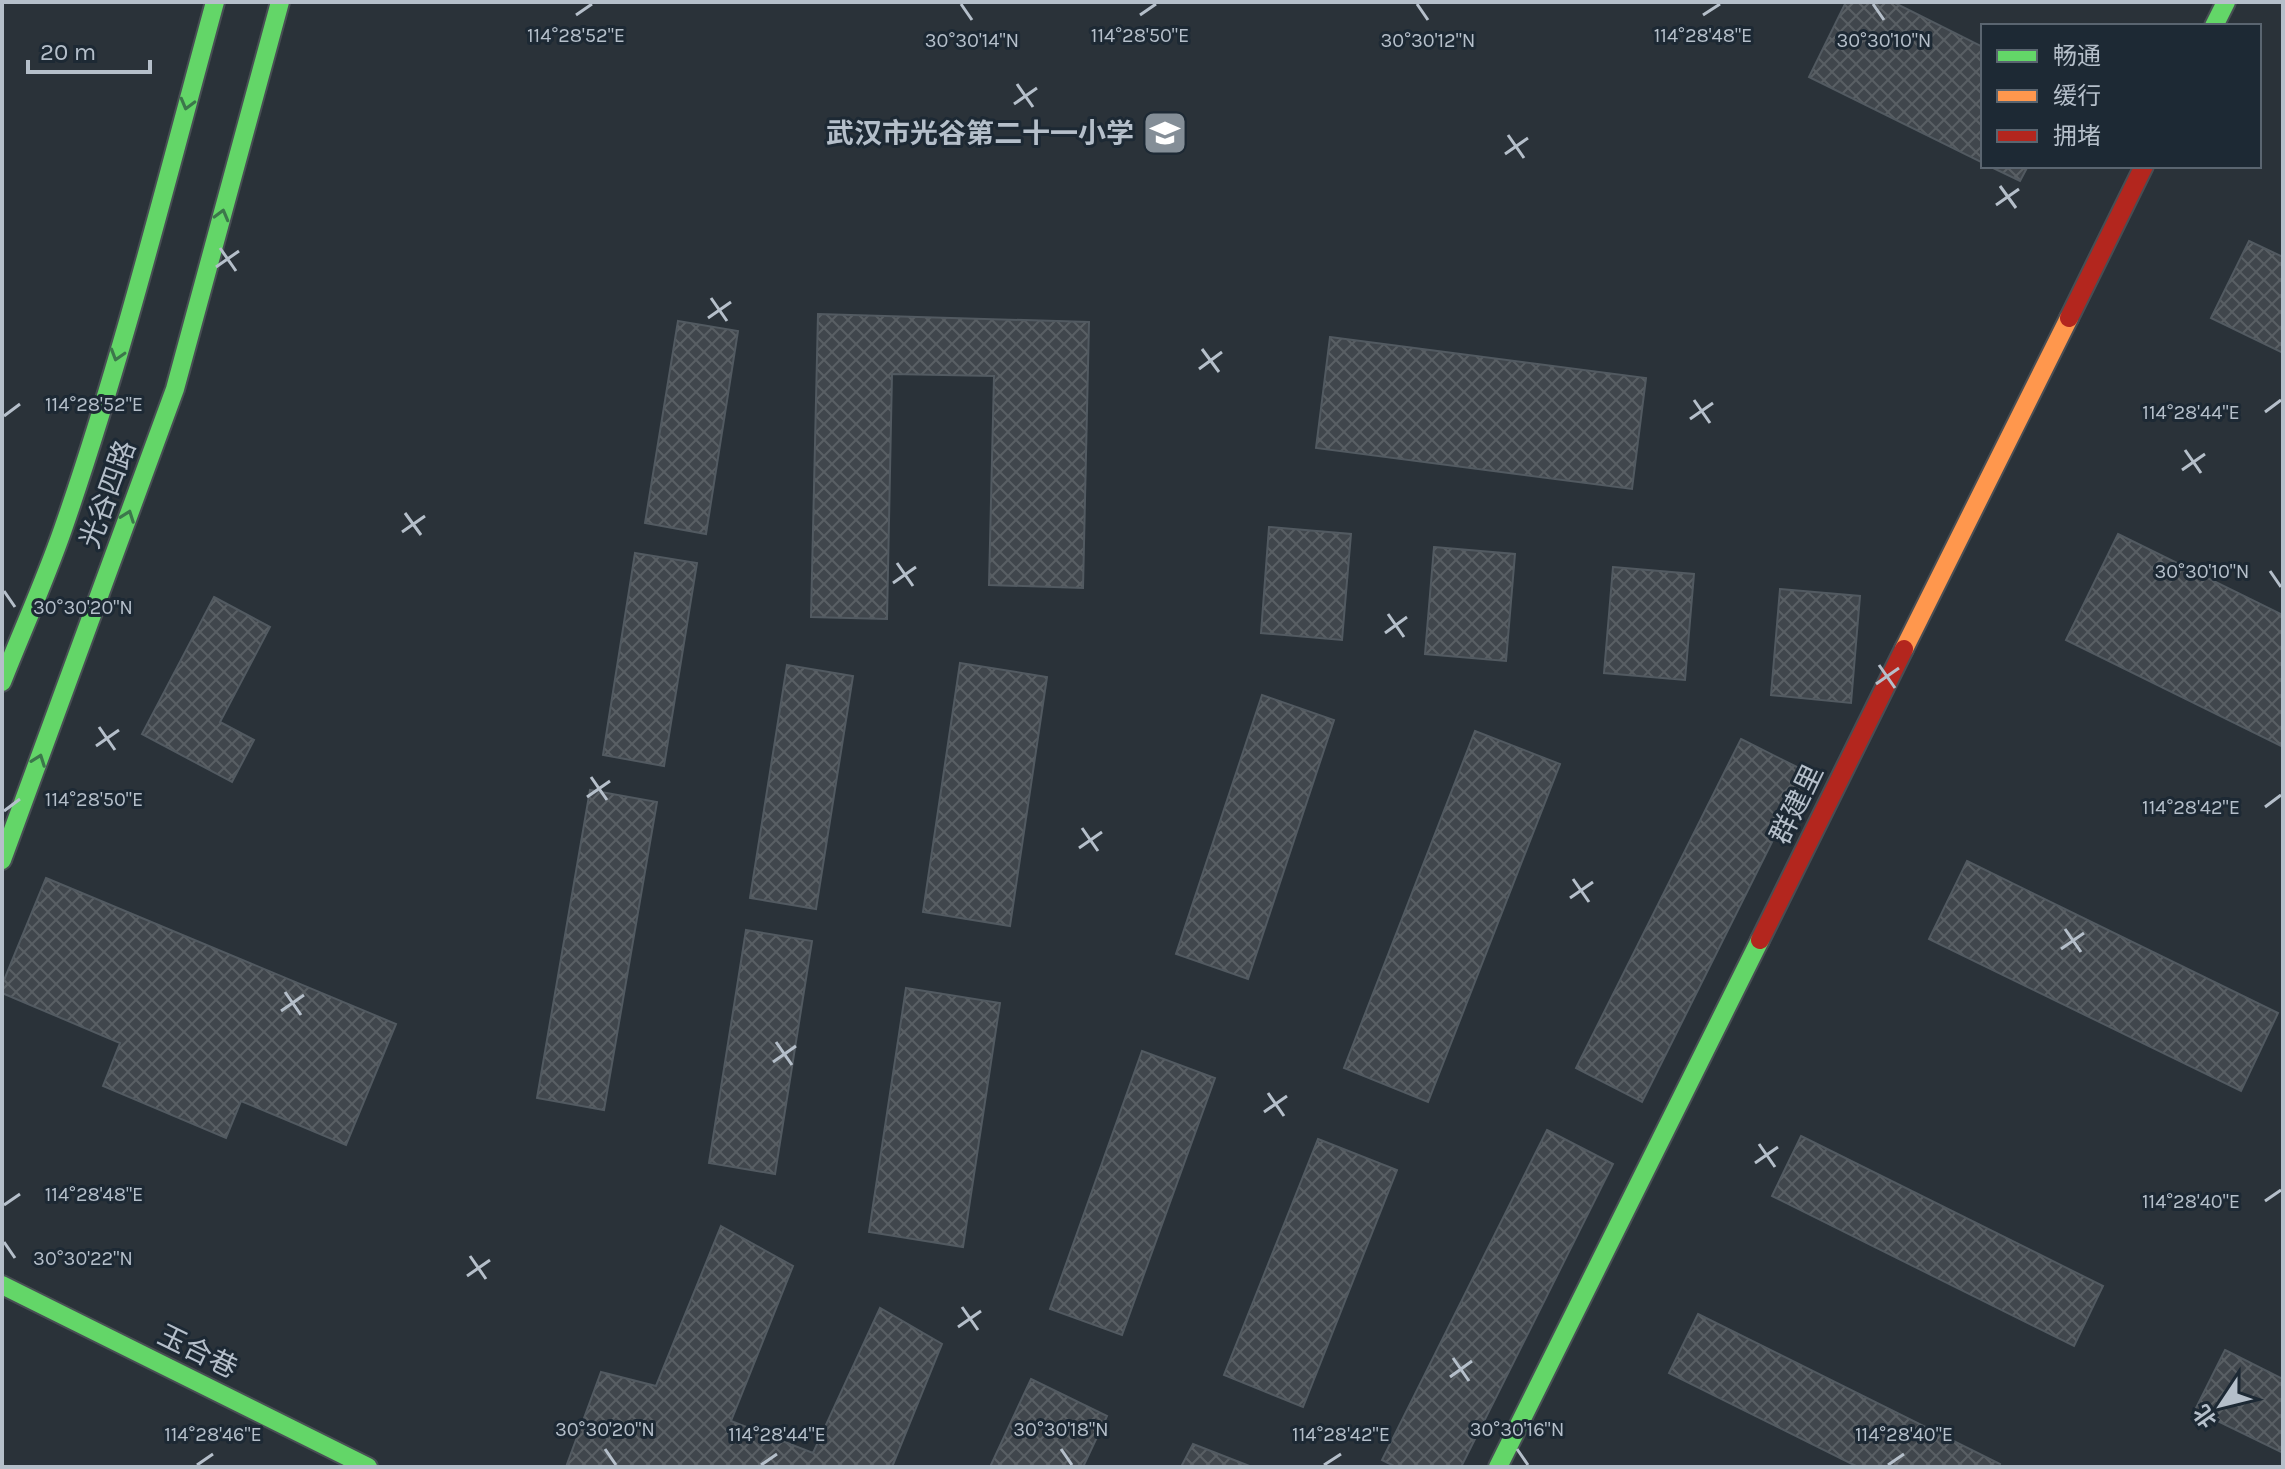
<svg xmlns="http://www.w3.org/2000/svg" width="2285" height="1469" viewBox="0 0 2285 1469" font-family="Karla,'Noto Sans SC',sans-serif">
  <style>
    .building { fill: url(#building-cross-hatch); stroke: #525a61; stroke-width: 2 }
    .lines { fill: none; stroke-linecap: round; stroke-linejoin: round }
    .fast-casing { stroke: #484e54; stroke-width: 22 }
    .slow-casing { stroke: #484e54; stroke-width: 22 }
    .jam-casing { stroke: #484e54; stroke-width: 22 }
    .fast { stroke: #63d668; stroke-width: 18 }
    .slow { stroke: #ff974d; stroke-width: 18 }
    .jam { stroke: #b3261e; stroke-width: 18 }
    .oneway { stroke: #3c774b }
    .ticks { fill: none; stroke: #b5bfca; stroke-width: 3 }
    .labels { text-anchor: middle; stroke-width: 6; stroke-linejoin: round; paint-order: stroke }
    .poi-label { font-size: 28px; font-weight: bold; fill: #b5bfca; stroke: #1d2934; text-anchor: end }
    .street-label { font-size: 28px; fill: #b5bfca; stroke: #1d2934 }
    .ticks-label { font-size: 20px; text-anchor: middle; fill: #b5bfca; stroke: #1d2934; stroke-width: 6; stroke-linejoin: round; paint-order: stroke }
  </style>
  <defs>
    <pattern id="building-cross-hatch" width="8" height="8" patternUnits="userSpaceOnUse" patternTransform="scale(2)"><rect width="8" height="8" fill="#40464c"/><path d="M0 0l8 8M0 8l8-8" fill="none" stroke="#595f64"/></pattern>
  </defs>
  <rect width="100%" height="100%" fill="#2a3239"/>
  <path class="building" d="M1846,2H1893L1983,47V163L1809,77Z
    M1989,166H2028L2020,181Z
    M2249,241L2283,257V353L2211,318Z
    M818,314L1089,322L1083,588L989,585L994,376L892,374L887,619L811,617Z
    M678,321L738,331L706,534L645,523Z
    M1330,337L1646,378L1632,489L1316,448Z
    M1269,527L1351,534L1342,640L1261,633Z
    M2118,534L2283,615V747L2066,640Z
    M1434,547L1515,554L1506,661L1425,654Z
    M635,553L697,563L664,766L603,755Z
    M1613,567L1694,574L1685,680L1604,673Z
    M1780,589L1860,596L1851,703L1771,695Z
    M214,597L270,627L220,722L254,740L232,782L142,734Z
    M960,663L1047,677L1010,926L923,912Z
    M787,665L853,676L816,909L750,898Z
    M1262,695L1334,720L1248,979L1176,954Z
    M1475,731L1560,764L1428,1102L1344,1068Z
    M1741,739L1807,772L1642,1102L1576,1068Z
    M590,790L657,802L604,1110L537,1098Z
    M1967,861L2278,1013L2241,1091L1929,939Z
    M46,878L396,1024L346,1145L241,1101L226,1138L103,1086L120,1043L2,993V985Z
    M746,930L812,941L775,1174L709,1163Z
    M906,988L1000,1003L963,1247L869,1232Z
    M1142,1051L1215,1078L1122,1335L1050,1309Z
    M1547,1130L1613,1164L1461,1467H1396L1382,1460Z
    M1801,1136L2103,1286L2074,1346L1772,1196Z
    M1318,1139L1397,1170L1303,1407L1224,1375Z
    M721,1226L793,1266L731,1421L813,1453L880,1308L942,1344L892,1467H566L601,1372L656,1386Z
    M1698,1314L2000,1464L1999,1467H1858L1669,1373Z
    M2225,1350L2283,1379V1453L2195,1410Z
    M1031,1379L1107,1416L1083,1467H990Z
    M1193,1444L1252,1467H1181Z"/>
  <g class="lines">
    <g class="fast-casing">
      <path id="fast" d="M2214,26L2226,2
        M2,682C22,631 45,581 63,529C123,356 167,178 215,2
        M2,860L175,389L280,2
        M2,1285L368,1467
        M1498,1467L1760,940"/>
    </g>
    <g class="slow-casing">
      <path id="slow" d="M1904,649L2069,318"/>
    </g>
    <g class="jam-casing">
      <path id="jam" d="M2069,318L2144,166
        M1760,940L1904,649"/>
    </g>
    <use href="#fast" class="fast"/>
    <use href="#slow" class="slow"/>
    <use href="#jam" class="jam"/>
  </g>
  <defs><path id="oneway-chevron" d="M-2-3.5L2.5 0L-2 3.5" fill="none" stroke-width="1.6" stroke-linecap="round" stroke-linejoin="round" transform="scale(2)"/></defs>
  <g class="oneway">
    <use href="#oneway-chevron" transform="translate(187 104) rotate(105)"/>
    <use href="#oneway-chevron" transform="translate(222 215) rotate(-75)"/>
    <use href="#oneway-chevron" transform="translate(117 355) rotate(107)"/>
    <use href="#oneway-chevron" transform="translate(128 516) rotate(-70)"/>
    <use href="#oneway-chevron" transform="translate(39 760) rotate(-70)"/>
  </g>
  <path class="ticks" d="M961,4L972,20M1417,4L1428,20M1873,4L1884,20M576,15L592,4M1140,15L1156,4M1703,15L1720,4M1017,84L1033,107M1014,104L1037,88M1508,135L1524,158M1505,154L1528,138M2000,186L2016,208M1996,205L2019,189M220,248L236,271M216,267L239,251M711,298L727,321M708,318L731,302M1202,349L1219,372M1199,369L1222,352M1694,400L1710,423M2265,412L2281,400M4,416L20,404M1690,419L1713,403M2185,450L2201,473M2182,470L2205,454M405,513L421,535M402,532L425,516M897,563L913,586M2270,571L2281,587M893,583L916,567M4,591L15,607M1388,614L1404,637M1385,633L1407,617M1879,665L1895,688M1876,684L1899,668M99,727L115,750M96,746L119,730M591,777L607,800M587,797L610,781M2265,807L2281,795M4,811L20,799M1082,828L1098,851M1079,848L1102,832M1573,879L1589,902M1570,898L1593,882M2065,929L2081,952M2061,949L2084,933M285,992L301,1015M281,1011L304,995M776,1042L792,1065M773,1062L796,1046M1268,1093L1284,1116M1264,1112L1287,1096M1759,1144L1775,1167M1755,1163L1778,1147M2265,1201L2281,1190M4,1205L20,1194M4,1242L15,1258M470,1256L486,1279M467,1276L490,1260M962,1307L978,1330M958,1327L981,1311M1453,1358L1469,1381M1450,1377L1472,1361M605,1449L616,1465M1061,1449L1072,1465M1517,1449L1528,1465M197,1465L213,1454M761,1465L777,1454M1324,1465L1341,1454M1888,1465L1904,1454"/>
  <defs>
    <g id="school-square" transform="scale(2.3)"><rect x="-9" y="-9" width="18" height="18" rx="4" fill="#848e97" stroke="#1d2934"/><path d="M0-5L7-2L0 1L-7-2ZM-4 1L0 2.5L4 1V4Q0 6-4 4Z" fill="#fff"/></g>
  </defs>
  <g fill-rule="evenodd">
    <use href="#school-square" x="1165" y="133"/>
  </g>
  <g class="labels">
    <g class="poi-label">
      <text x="1134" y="143">武汉市光谷第二十一小学</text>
    </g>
    <g class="street-label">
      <text transform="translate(107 494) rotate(-70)" y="10">光谷四路</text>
      <text transform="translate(1796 804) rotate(-64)" y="10">群建里</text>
      <text transform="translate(198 1351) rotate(26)" y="10">玉合巷</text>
    </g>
  </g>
  <g class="ticks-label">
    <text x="576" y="42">114°28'52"E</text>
    <text x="1140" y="42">114°28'50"E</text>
    <text x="1703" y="42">114°28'48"E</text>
    <text x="972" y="47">30°30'14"N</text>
    <text x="1428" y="47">30°30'12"N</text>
    <text x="1884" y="47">30°30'10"N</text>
    <text x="94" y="411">114°28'52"E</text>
    <text x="2191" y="419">114°28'44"E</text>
    <text x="2202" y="578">30°30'10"N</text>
    <text x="83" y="614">30°30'20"N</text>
    <text x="94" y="806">114°28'50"E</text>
    <text x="2191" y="814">114°28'42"E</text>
    <text x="94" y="1201">114°28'48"E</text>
    <text x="2191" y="1208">114°28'40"E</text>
    <text x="83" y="1265">30°30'22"N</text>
    <text x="605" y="1436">30°30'20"N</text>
    <text x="1061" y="1436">30°30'18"N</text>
    <text x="1517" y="1436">30°30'16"N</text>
    <text x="213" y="1441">114°28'46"E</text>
    <text x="777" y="1441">114°28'44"E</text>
    <text x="1341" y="1441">114°28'42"E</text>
    <text x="1904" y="1441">114°28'40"E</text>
  </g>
  <rect width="2285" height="1469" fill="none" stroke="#b5bfca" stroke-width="8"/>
  <rect x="1981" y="24" width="280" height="144" fill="#1d2934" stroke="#5a6570" stroke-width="2"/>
  <rect x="1997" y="50" width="40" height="12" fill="#63d668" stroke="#5a6570" stroke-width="2"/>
  <text x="2053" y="64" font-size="24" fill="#b5bfca">畅通</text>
  <rect x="1997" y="90" width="40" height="12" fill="#ff974d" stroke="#5a6570" stroke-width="2"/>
  <text x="2053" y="104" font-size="24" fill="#b5bfca">缓行</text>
  <rect x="1997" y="130" width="40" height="12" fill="#b3261e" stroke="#5a6570" stroke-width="2"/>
  <text x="2053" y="144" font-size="24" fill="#b5bfca">拥堵</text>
  <g transform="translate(2221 1405) rotate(235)" stroke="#1d2934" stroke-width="6" paint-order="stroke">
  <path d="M0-6L14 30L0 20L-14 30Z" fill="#b5bfca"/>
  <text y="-12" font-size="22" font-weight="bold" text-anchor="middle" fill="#b5bfca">北</text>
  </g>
  <path d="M28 60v12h122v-12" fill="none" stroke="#b5bfca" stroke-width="4"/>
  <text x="40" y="60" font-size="24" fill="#b5bfca" stroke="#1d2934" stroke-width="6" paint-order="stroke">20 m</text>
</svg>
